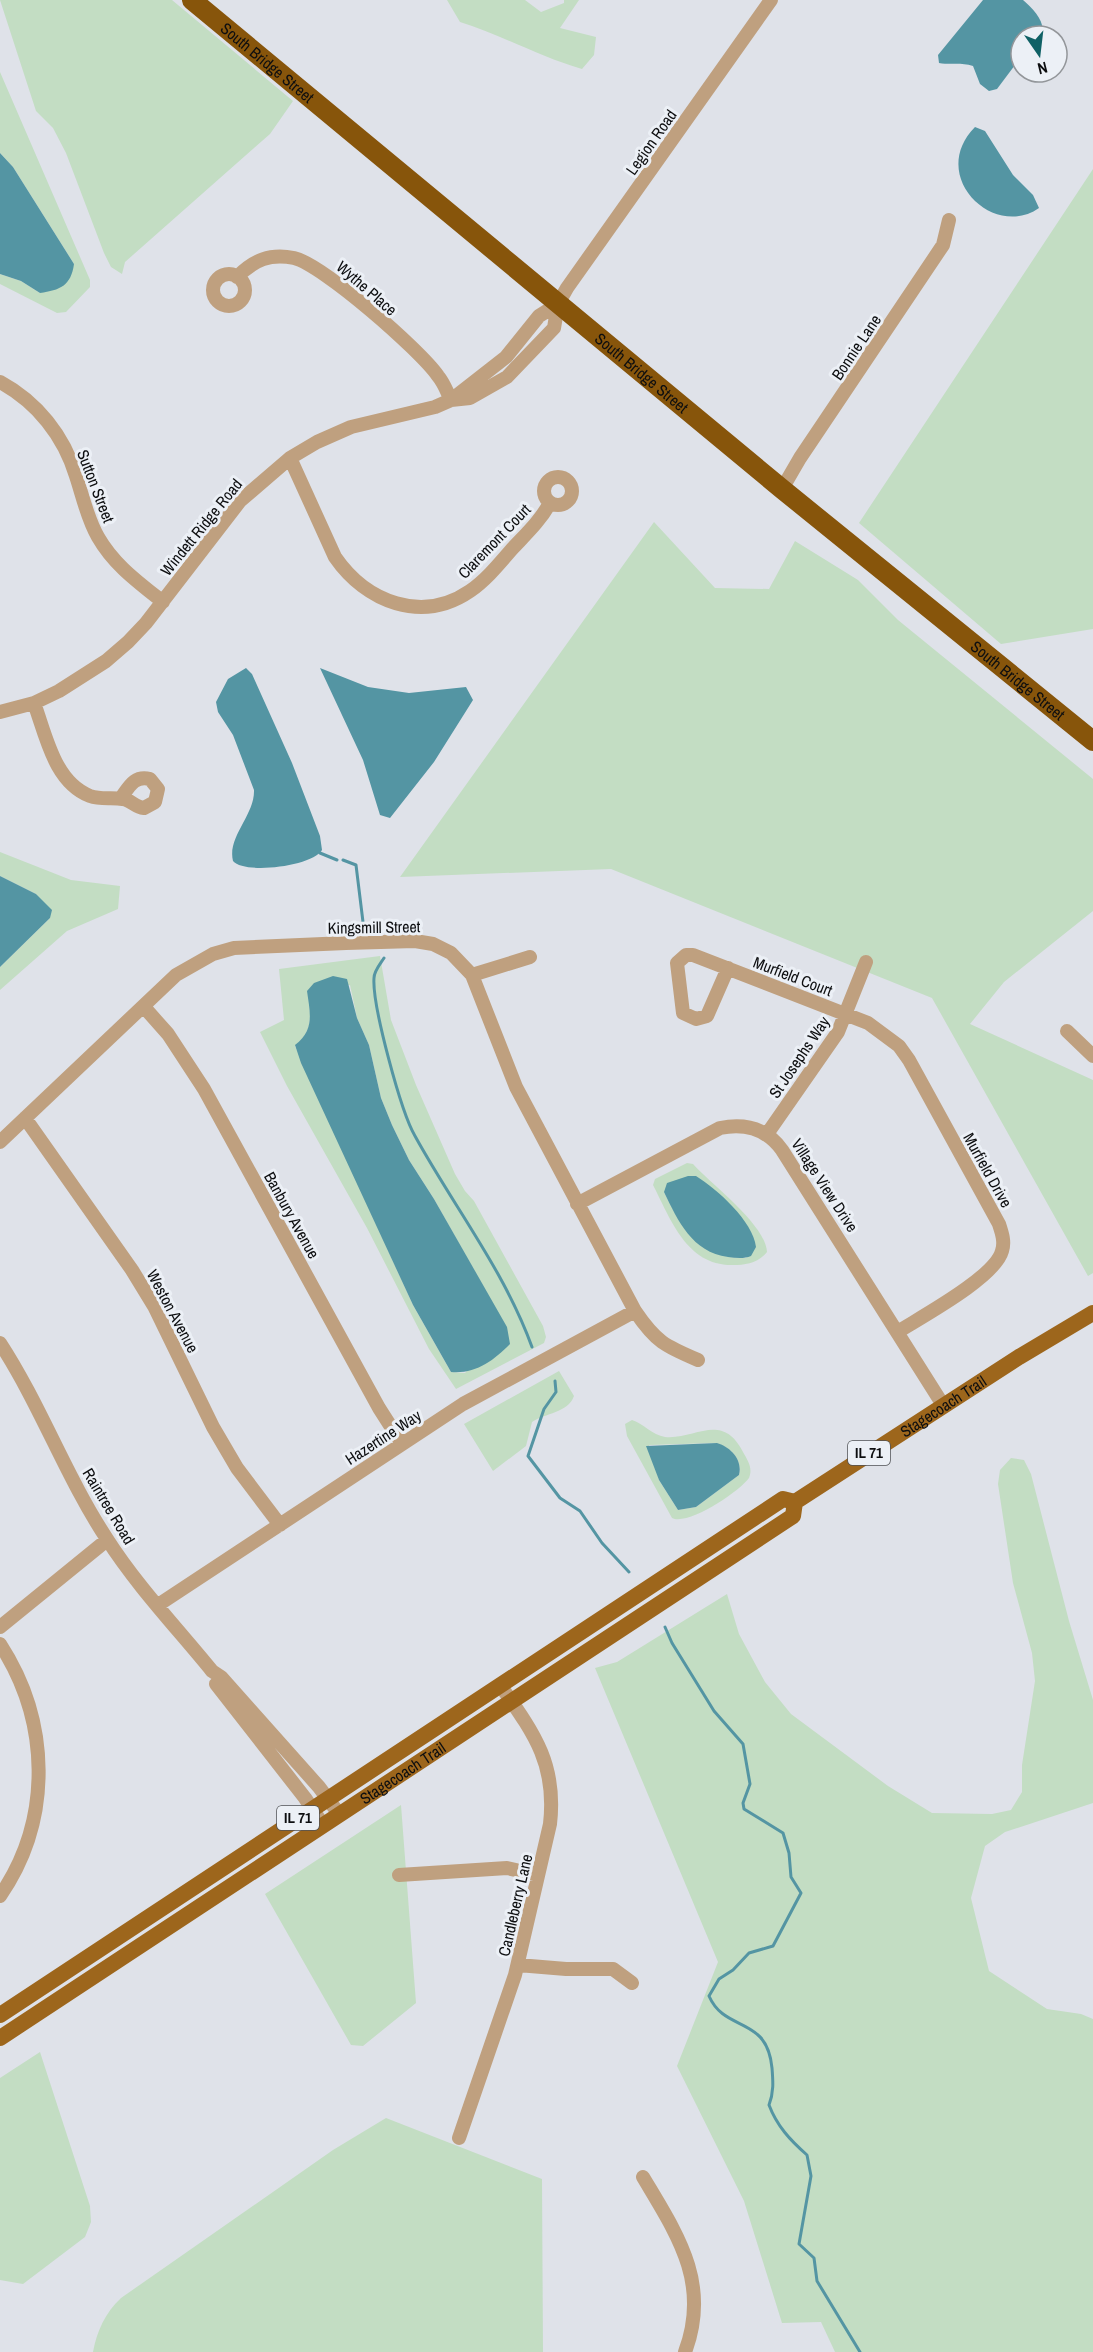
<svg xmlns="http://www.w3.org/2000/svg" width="1093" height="2352" viewBox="0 0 1093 2352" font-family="'Archivo Narrow',sans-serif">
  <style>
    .green { fill: #c3ddc3; fill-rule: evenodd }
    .water { fill: #5495a3 }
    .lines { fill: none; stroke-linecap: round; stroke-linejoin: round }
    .stream { stroke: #5495a3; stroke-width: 3 }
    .minor { stroke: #bfa07f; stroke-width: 14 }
    .major { stroke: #9d661c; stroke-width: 16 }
    .highway { stroke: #87550b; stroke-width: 20 }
    .labels { text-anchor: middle; stroke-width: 6; stroke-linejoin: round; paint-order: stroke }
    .shield { fill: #ecf0f6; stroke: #505255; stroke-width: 1.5 }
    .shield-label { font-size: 15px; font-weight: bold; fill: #0d0e10 }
    .street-label { font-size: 16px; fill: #0d0e10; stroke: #ecf0f6 }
  </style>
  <rect width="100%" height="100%" fill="#dfe2e9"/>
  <path class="green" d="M0,0H172L293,101L270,134L125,262L122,274L111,267L104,253L66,153L53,128L36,111Z
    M447,0H525L541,12L564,3V0H579L560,28L596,37L594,55L582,69C540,57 502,35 460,22Z
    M0,72L90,280V287L66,312L57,313L0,284V274L21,281L40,293L74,264L13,167L0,153Z
    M1093,169V629L1001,644L859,523Z
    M654,522L715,588L769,589L795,541L858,580L898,620L1093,779V911L1004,982L970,1024L1093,1080V1273L1088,1276L932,998L611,869L400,877Z
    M0,852L71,880L120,886L118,909L67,931L0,990V967L50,918L36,894L0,876Z
    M380,956L391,1020L416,1085L455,1174L465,1191L474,1201L543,1326L546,1337L544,1343L456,1389L429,1349L367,1228L287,1086L260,1032L284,1020L279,969ZM350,985L357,1018L369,1045L381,1098L392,1125L409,1160L434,1199L506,1327L465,1373L451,1372L413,1305L295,1046C315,1030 310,1013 308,991Z
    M687,1163L693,1164C711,1184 766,1225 767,1252C758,1263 746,1265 733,1265C687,1266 671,1220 653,1185L655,1179ZM664,1192L747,1258C699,1259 683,1230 664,1192Z
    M559,1371L574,1396C568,1413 545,1413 532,1422L526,1446L493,1471L464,1424Z
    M632,1420C644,1424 652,1435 665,1437C695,1440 722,1411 743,1452C748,1461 753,1468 749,1478C739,1492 688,1526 672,1518L627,1436L625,1424ZM716,1443C730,1447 743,1459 739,1475L696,1507L678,1510L659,1480L649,1445Z
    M1011,1458L1024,1460L1031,1474L1069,1621L1093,1700V1803L1005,1832L985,1846L971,1898L989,1971L1047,2009L1081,2014L1093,2019V2352H835L821,2322L782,2323L744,2201L677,2066L718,1962L595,1668L617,1662L727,1594L739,1634L765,1682L791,1714L888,1786L932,1813L992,1814L1011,1810L1022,1792V1765L1035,1681L1032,1653L1013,1583L998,1484L1000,1470Z
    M401,1805L416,2003L363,2046L351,2045L265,1894Z
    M40,2052L90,2206L91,2222L85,2237L23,2284L0,2280V2078Z
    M386,2118L542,2179L543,2352H93C97,2331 105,2313 121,2298L333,2150Z"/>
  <path class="water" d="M983,0H1023C1033,9 1046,21 1042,36H1021V57L997,89L989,91L980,84L973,66C961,62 951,65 939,63L938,55Z
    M975,127L985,131L1013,175L1033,195L1039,208C994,240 927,176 975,127Z
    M0,153L13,167L74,264C71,286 60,290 40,293L21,281L0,274Z
    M246,668L252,674L292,763L320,836L322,850C313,866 245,875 233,861C227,837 255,815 254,790L233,735L218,712L216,702L228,679Z
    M320,668L368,687L409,693L466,687L473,700L434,762L390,818L380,815L363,760Z
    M0,876L36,894L52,910L50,918L0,967Z
    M333,976L347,979L357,1018L369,1045L381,1098L392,1125L409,1160L434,1199L507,1327L510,1344C493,1361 476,1374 451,1372L413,1305L301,1063L295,1045C315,1030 310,1013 307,991L314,983Z
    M688,1176H696C717,1189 753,1221 756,1247L751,1256C744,1259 736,1258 728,1257C692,1252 678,1221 664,1192L667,1183Z
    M717,1443C730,1447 743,1459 739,1475L696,1507L678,1510L659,1480L646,1446Z"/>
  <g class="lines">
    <path class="stream" d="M320,853L337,860
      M343,860L356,865L363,922
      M384,958C381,963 374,971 374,978C372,1005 401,1112 415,1136C454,1207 504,1270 532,1347
      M555,1381L556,1392L544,1409L528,1456L560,1498L580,1511L602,1543L629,1572
      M665,1627L672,1643L714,1711L743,1744L750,1784L743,1803L744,1809L783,1833L789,1853L791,1877L801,1893L773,1946L749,1953L733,1970L719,1979L709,1996C725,2033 767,2015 772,2068C773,2081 774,2092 769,2105C777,2126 790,2140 807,2155L811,2176L799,2244L814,2258L817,2281L860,2352"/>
    <path class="minor" d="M213 290a16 16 0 1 1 32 0a16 16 0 1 1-32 0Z
      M237,277C254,260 270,253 294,258C323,265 420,350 438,376C444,383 447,392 451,400
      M0,382C37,402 64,436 76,476C83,497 87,518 98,537C114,565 138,582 163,602
      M451,400L506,357L539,316L558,304
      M290,458L335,557C366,602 422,624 470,591C486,580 499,564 512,549C526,534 540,521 550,503
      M544 491a14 14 0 1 1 28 0a14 14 0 1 1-28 0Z
      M782,489L800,458L943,245L949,220
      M34,703C46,735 54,782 90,796C101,800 112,797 123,799C131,800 135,807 144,808L155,802L158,789L150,779C134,775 129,787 121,798
      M0,712L34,703L59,691L106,661L128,642L146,623L240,501L290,458L317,442L351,427L435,407L451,400L470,398L507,377L554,328L558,304L567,288L771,0
      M728,968L707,1016L696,1019L683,1013L677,963L686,955H693L868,1023L899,1046L909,1060L999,1224C1002,1233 1005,1242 1002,1251C995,1277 923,1316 899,1331
      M472,975L530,957
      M144,1007L168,1034L204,1089L379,1408L402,1444
      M1067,1031L1093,1056
      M25,1118L132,1270L154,1306L213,1427L237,1468L280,1525
      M767,1134L838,1032L866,962
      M0,1142L176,975L213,954L234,948L346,943L415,941L433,944L451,953L472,975L516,1087L635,1311C656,1342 665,1346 698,1360
      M577,1204L720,1128C745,1123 767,1129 782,1150L943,1405
      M0,1343C41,1406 66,1477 107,1539C137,1586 177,1628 212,1671L221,1677L319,1787L339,1814
      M158,1605L463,1404L635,1311
      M0,1627L107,1540
      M0,1644C50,1721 53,1819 0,1896
      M216,1684L305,1798L323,1825
      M399,1875L507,1868L538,1875
      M518,1965L566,1969H613L632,1983
      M459,2138L515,1975L550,1824C557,1763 533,1732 500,1685
      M643,2177C677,2234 711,2283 685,2352"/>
    <g class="major">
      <path d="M0,2015L783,1499L795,1502"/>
      <path id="s1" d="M0,2038L793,1516L795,1502L1019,1357L1093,1313"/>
    </g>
    <path class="highway" id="s2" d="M192,0L782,489L1093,741"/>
  </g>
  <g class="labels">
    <g class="shield">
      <rect x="848" y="1441" width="42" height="24" rx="4.5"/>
      <rect x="277" y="1806" width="42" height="24" rx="4.5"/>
    </g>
    <g class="shield-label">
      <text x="869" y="1458">IL 71</text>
      <text x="298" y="1823">IL 71</text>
    </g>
    <g class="street-label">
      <text dy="6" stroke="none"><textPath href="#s2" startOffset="98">South Bridge Street</textPath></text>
      <text transform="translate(651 142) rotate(-55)" y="6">Legion Road</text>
      <text transform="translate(367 288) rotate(41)" y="6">Wythe Place</text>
      <text transform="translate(856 347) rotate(-56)" y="6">Bonnie Lane</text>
      <text dy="6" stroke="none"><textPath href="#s2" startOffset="584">South Bridge Street</textPath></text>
      <text transform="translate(96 486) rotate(69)" y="6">Sutton Street</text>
      <text transform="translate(201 527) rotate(-51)" y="6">Windett Ridge Road</text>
      <text transform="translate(494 541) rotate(-46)" y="6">Claremont Court</text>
      <text dy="6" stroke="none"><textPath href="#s2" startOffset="1070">South Bridge Street</textPath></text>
      <text transform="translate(374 927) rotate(-1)" y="6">Kingsmill Street</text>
      <text transform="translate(793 976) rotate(21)" y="6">Murfield Court</text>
      <text transform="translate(799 1057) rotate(-56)" y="6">St Josephs Way</text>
      <text transform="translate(988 1170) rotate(61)" y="6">Murfield Drive</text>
      <text transform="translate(825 1185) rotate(57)" y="6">Village View Drive</text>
      <text transform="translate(292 1215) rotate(61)" y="6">Banbury Avenue</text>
      <text transform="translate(173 1311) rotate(62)" y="6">Weston Avenue</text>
      <text dy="6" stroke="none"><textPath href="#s1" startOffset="1140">Stagecoach Trail</textPath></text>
      <text transform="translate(383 1437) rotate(-33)" y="6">Hazertine Way</text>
      <text transform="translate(109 1506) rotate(59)" y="6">Raintree Road</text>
      <text dy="6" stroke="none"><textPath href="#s1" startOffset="482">Stagecoach Trail</textPath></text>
      <text transform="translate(515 1905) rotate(-77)" y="6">Candleberry Lane</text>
    </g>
  </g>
  <g transform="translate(1039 54) rotate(166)"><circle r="28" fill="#ecf0f6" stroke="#93969a" stroke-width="1.5"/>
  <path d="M0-4.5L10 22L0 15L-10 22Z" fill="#106166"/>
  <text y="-9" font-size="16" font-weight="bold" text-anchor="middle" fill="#0d0e10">N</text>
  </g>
</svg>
